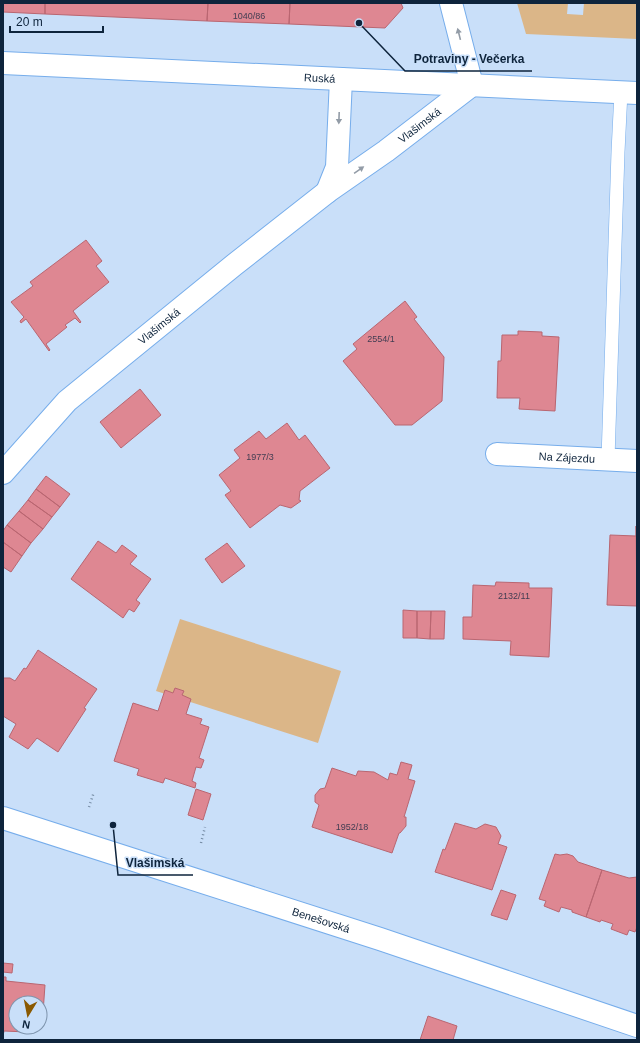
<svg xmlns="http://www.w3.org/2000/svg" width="640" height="1043" viewBox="0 0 640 1043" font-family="Arial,sans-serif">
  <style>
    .green { fill: #dbb688 }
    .building { fill: #de8792; stroke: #b96671 }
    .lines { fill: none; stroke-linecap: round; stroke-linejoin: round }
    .lane-casing { stroke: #76adeb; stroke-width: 14 }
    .street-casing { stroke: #76adeb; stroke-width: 24 }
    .secondary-casing { stroke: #76adeb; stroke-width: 24 }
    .path { stroke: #748aa3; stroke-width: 2.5; stroke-dasharray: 1 3; stroke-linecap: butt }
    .lane { stroke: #fff; stroke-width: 13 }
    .street { stroke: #fff; stroke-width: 22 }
    .secondary { stroke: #fff; stroke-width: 22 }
    .oneway { fill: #939ca7 }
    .labels { text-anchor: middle; stroke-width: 3; stroke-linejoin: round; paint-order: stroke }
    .number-label { font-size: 9px; fill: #423d52 }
    .street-label { font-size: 11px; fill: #0e243c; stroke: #c9dff9 }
    .leader { fill: none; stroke: #0e243c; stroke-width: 1.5 }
    .callout-dot { fill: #0e243c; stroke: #c9dff9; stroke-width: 1.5 }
    .callout-label { font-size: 12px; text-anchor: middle; font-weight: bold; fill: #0e243c; stroke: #c9dff9; stroke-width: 3; stroke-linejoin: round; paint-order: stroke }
  </style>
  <rect width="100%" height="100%" fill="#c9dff9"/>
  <path class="green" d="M517,3H568L567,14L583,15L584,3H637V39L526,34Z
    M180,619L341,671L318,743L156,691Z"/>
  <path class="building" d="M3,3H45V14L3,12Z
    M45,3H208L207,21L45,14Z
    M208,3H290L289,24L207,21Z
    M290,3H401L403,8L385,28L289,24Z
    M86,240L102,261L96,266L109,282L73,311L81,322L80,323L75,318L65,325L67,327L46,344L50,350L49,351L26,319L21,323L20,321L24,317L11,302L33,286L30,282Z
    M405,301L417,317L414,319L444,357L442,401L412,425H395L343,361L357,349L353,344Z
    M518,331L542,332V336L559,337L555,411L519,409L520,398H497L498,361H501L502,335H518Z
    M140,389L161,415L121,448L100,422Z
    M287,423L299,440L305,435L330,468L300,491L299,500L301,501L291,508L280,505L250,528L225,495L231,491L219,475L240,458L234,450L259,431L266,439Z
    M46,476L70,494L60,507L36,489Z
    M36,489L60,507L52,517L28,500Z
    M28,500L52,517L43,529L19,511Z
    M19,511L43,529L31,543L7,525Z
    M7,525L31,543L22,556L3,542V531Z
    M636,526L637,606L607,605L610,535L636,536Z
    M98,541L116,553L122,545L137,556L130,564L151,579L136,600L140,603L134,612L129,609L123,618L71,579Z
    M3,542L22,556L11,572L3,567Z
    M227,543L245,566L222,583L205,559Z
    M496,582L529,583V588H552L549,657L510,655L511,641L463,639V617H472L473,585L495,586Z
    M403,610L417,611V638H403Z
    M417,611H431L430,639L417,638Z
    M431,611H445L444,639H430Z
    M38,650L97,689L84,708L86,709L58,752L37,738L28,749L9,737L16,724L3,716V678H10L15,681L24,668L26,669Z
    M175,688L184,691L182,695L191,699L186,714L202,719L200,724L209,727L199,758L204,760L201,768L196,767L192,781L196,783L195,788L165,778L163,783L137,775L139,769L114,761L133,703L158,711L165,690L173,693Z
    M401,762L412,765L408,779L415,781L404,817H406V826L400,833H399L392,853L312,827L319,805L315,802V795L320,789L325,788L332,768L356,776L358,771L374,772L388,780L390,773L397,775Z
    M196,789L211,794L203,820L188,815Z
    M455,823L476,829L485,824L496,827L501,836L498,844L507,847L492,890L435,872L443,849L445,850Z
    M555,854L560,855L567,854L573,856L578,862L602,870L586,917L572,912V910L561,907L559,912L544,906L546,901L539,899Z
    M602,870L629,878L637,877V927L635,932L629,930L627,935L611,929L613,924L601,920L600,922L586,917Z
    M501,890L516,895L507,920L491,915Z
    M3,963L13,964L12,973L3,972Z
    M3,977H6V981L45,985L43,1013H40V1003H16V1027H27V1032L4,1031L3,1036Z
    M428,1016L457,1026L453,1040H420Z"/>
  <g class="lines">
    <g class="lane-casing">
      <path id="lane" d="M608,459L618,152L621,92"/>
    </g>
    <g class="street-casing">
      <g id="street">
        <path d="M327,192L337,167L341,79"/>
        <path id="s1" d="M497,454L637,461"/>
        <path id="s2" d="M3,473L67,401L234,265L327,192L386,151L472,85L451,3"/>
      </g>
    </g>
    <g class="secondary-casing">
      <g id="secondary">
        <path id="s3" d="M3,63L637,93"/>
        <path id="s4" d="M3,818L380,939L637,1026"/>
      </g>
    </g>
    <path class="path" d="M89,807L94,792
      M201,843L205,827"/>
    <use href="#lane" class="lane"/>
    <use href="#street" class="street"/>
    <use href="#secondary" class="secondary"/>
  </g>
  <defs><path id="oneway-solid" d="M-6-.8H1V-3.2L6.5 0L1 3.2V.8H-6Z"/></defs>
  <g class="oneway">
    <use href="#oneway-solid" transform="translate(459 34) rotate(-104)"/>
    <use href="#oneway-solid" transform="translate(339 118) rotate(92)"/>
    <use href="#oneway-solid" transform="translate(359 170) rotate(-35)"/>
  </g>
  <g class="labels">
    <g class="number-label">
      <text x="249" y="19">1040/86</text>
      <text x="381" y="342">2554/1</text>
      <text x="260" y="460">1977/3</text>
      <text x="514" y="599">2132/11</text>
      <text x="352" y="830">1952/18</text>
    </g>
    <g class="street-label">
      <text dy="4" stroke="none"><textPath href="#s3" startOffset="317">Ruská</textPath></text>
      <text dy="4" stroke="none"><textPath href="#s2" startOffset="544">Vlašimská</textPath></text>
      <text dy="4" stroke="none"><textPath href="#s2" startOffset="215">Vlašimská</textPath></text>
      <text dy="4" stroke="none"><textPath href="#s1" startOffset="70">Na Zájezdu</textPath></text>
      <text dy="4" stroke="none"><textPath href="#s4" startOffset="334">Benešovská</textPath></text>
    </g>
  </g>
  <path class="leader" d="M359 23L405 71H532M113 825L118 875H193"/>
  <g class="callout-dot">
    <circle cx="359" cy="23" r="4"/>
    <circle cx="113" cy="825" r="4"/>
  </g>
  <g class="callout-label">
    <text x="469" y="63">Potraviny - Večerka</text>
    <text x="155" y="867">Vlašimská</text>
  </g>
  <rect width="640" height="1043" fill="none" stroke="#0e243c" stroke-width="8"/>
  <g transform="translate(28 1015) rotate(190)"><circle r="19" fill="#c9dff9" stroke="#7e94ad"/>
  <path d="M0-3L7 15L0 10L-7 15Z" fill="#8a5901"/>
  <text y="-6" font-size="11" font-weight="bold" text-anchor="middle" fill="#0e243c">N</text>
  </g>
  <path d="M10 26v6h93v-6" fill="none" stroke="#0e243c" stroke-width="2"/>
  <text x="16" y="26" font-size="12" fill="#0e243c" stroke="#c9dff9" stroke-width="3" paint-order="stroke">20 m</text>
</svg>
